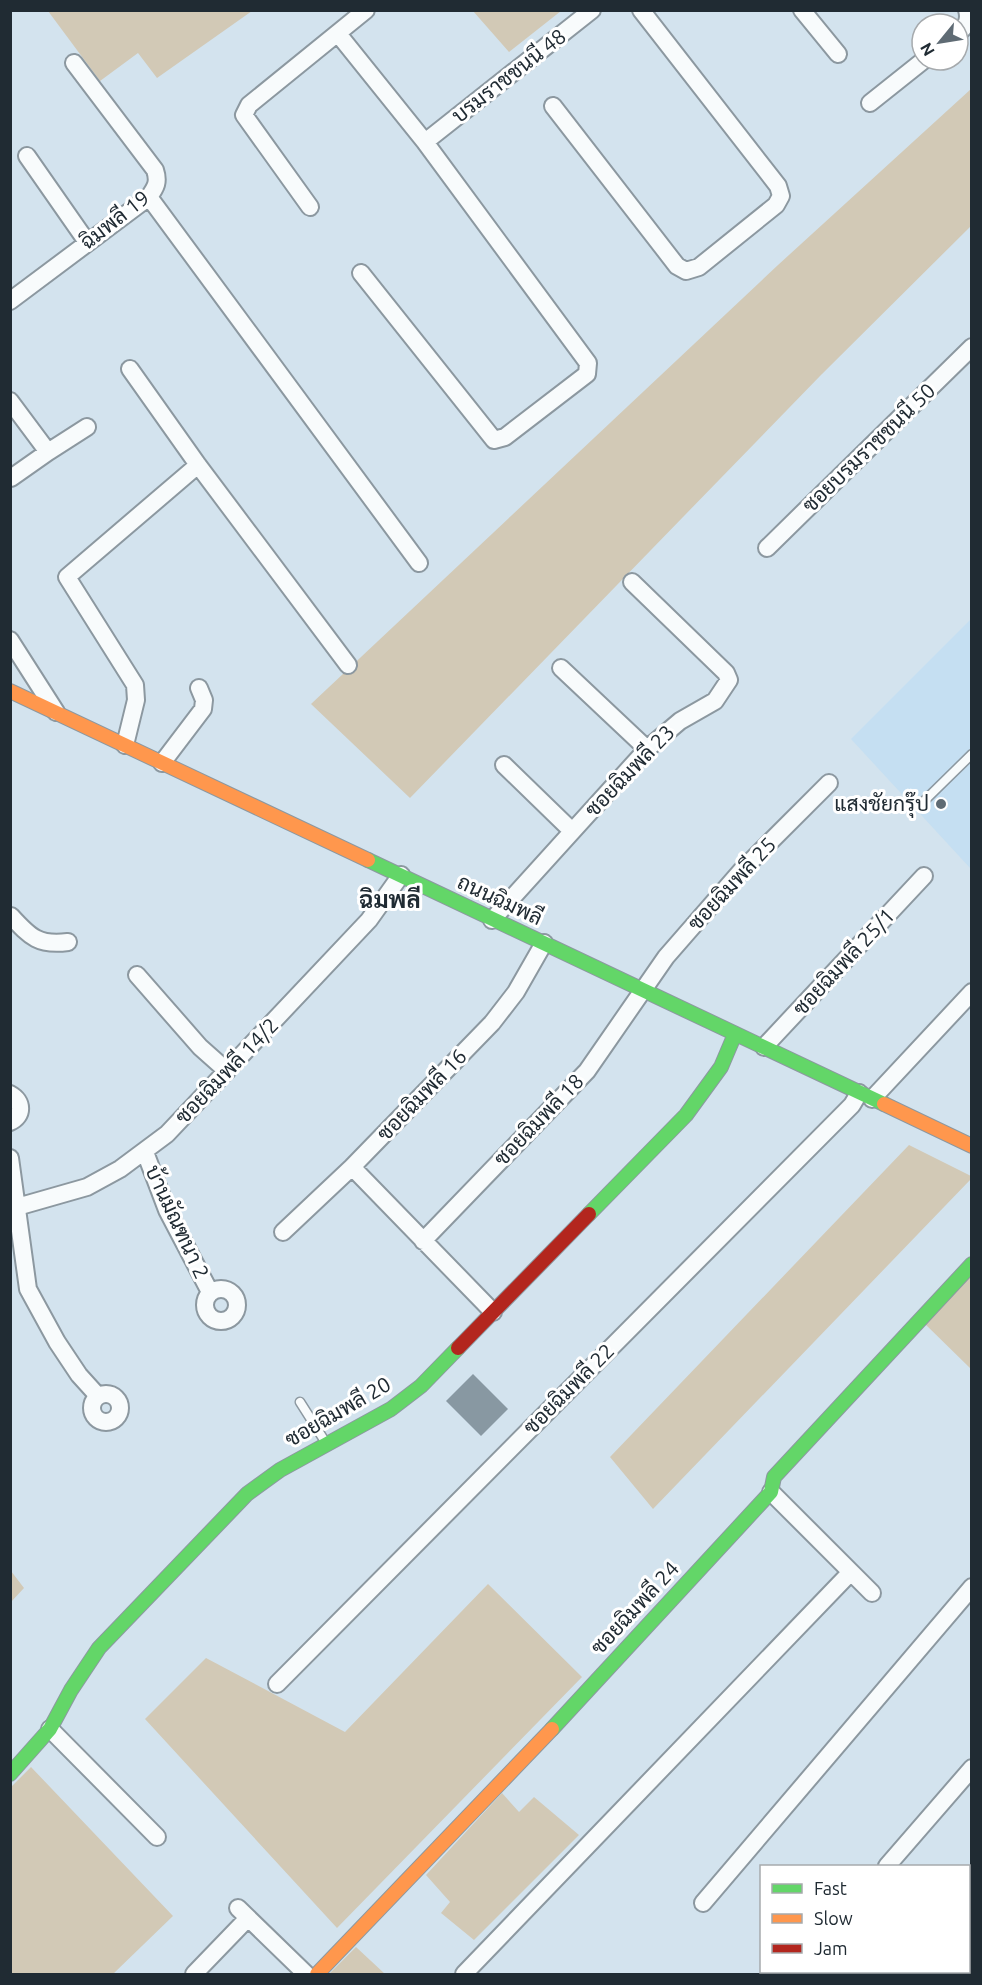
<svg xmlns="http://www.w3.org/2000/svg" width="982" height="1985" viewBox="0 0 982 1985" font-family="Ubuntu,Sarabun,sans-serif">
  <style>
    .built { fill: #c5dff2 }
    .green { fill: #d2c9b6 }
    .building { fill: #8898a2 }
    .lines { fill: none; stroke-linecap: round; stroke-linejoin: round }
    .lane-casing { stroke: #8c98a0; stroke-width: 11 }
    .street-casing { stroke: #8c98a0; stroke-width: 20 }
    .fast-casing { stroke: #8c98a0; stroke-width: 16 }
    .slow-casing { stroke: #8c98a0; stroke-width: 16 }
    .jam-casing { stroke: #8c98a0; stroke-width: 16 }
    .lane { stroke: #f8fbfc; stroke-width: 8 }
    .street { stroke: #f8fbfc; stroke-width: 16 }
    .fast { stroke: #63d668; stroke-width: 14 }
    .slow { stroke: #ff974d; stroke-width: 14 }
    .jam { stroke: #b3261e; stroke-width: 14 }
    .poi-dot { fill: #5f6b74; stroke: #fff; stroke-width: 2 }
    .labels { text-anchor: middle; stroke-width: 6; stroke-linejoin: round; paint-order: stroke }
    .street-label { font-size: 21px; fill: #202b33; stroke: #fff }
    .poi-label { font-size: 21px; fill: #202b33; stroke: #fff; text-anchor: end }
    .quarter-label { font-size: 24px; font-weight: bold; fill: #202b33; stroke: #fff }
  </style>
  <rect width="100%" height="100%" fill="#d3e3ee"/>
  <path class="built" d="M971,619V869L851,739Z"/>
  <path class="green" d="M48,11H252L157,78L138,53L100,81Z
    M473,11H561L509,52Z
    M971,89V226L821,375L410,798L311,704L778,265Z
    M909,1145L971,1176V1179L653,1509L610,1457Z
    M971,1275V1369L924,1323Z
    M11,1571L24,1588L11,1602Z
    M488,1584L582,1677L337,1928L145,1719L206,1658L345,1732Z
    M31,1767L173,1916L113,1974H11V1787Z
    M502,1793L519,1812L534,1797L579,1835L474,1940L441,1913L450,1902L426,1875Z
    M356,1947L385,1974H329Z"/>
  <path class="building" d="M473,1374L508,1409L481,1436L446,1401Z"/>
  <g class="lines">
    <g class="lane-casing">
      <path id="lane" d="M920,805L972,754
        M300,1402L326,1443"/>
    </g>
    <g class="street-casing">
      <path id="street" d="M802,10L838,54
        M958,33C966,27 970,20 967,10
        M339,35L425,142L588,363L587,374L505,437L494,440L361,273
        M870,103L924,60
        M553,106L677,266L686,271L699,267L776,205L781,196L778,186L641,10
        M425,142L592,10
        M27,156L87,242
        M149,197L419,563
        M310,207L244,115L249,105L366,10
        M10,301L149,197C156,187 159,182 155,170L74,63
        M130,369L198,465L348,665
        M10,401L48,452L87,427
        M11,478L48,452
        M767,548L972,347
        M10,640L56,712
        M561,668L647,749
        M125,745L136,700L135,685L67,577L198,465
        M162,763L203,709L204,700L199,688
        M504,765L572,831
        M11,916C30,937 39,946 68,942
        M492,920L647,749L680,721L715,701L729,680L726,673L632,582
        M137,975L200,1047L227,1071
        M764,1047L924,876
        M10,1094C23,1101 24,1116 10,1122
        M872,1099L972,992
        M145,1152L167,1210L210,1292
        M10,1158L28,1289L57,1342L79,1375L98,1396
        M352,1167L493,1312
        M10,1209L87,1187L120,1169L167,1134L369,920L401,875
        M283,1232L352,1167L492,1023L516,992L544,943
        M423,1241L587,1071L666,957L741,871L829,783
        M205 1305a16 16 0 1 1 32 0a16 16 0 1 1-32 0Z
        M92 1408a14 14 0 1 1 28 0a14 14 0 1 1-28 0Z
        M771,1492L872,1593
        M277,1684L852,1105L859,1093
        M50,1729L157,1837
        M887,1866L972,1768
        M703,1903L972,1587
        M238,1908L306,1974
        M194,1974L248,1918
        M464,1974L850,1573
        M795,1974L797,1972"/>
    </g>
    <g class="fast-casing">
      <path id="fast" d="M368,860L884,1104
        M589,1214L686,1115L721,1067L735,1034
        M552,1729L771,1492L774,1477L972,1264
        M10,1774L50,1729L71,1690L99,1648L247,1494L280,1470L391,1409L421,1386L458,1348"/>
    </g>
    <g class="slow-casing">
      <path id="slow" d="M10,691L368,860
        M884,1104L972,1146
        M317,1974L552,1729"/>
    </g>
    <g class="jam-casing">
      <path id="jam" d="M458,1348L589,1214"/>
    </g>
    <use href="#lane" class="lane"/>
    <use href="#street" class="street"/>
    <use href="#fast" class="fast"/>
    <use href="#slow" class="slow"/>
    <use href="#jam" class="jam"/>
  </g>
  <circle class="poi-dot" cx="941" cy="804" r="6"/>
  <g class="labels">
    <g class="street-label">
      <text transform="translate(509 76) rotate(-38)" y="7">บรมราชชนนี 48</text>
      <text transform="translate(115 220) rotate(-38)" y="7">ฉิมพลี 19</text>
      <text transform="translate(869 448) rotate(-44)" y="7">ซอยบรมราชชนนี 50</text>
      <text transform="translate(630 771) rotate(-46)" y="7">ซอยฉิมพลี 23</text>
      <text transform="translate(732 884) rotate(-47)" y="7">ซอยฉิมพลี 25</text>
      <text transform="translate(500 900) rotate(25)" y="7">ถนนฉิมพลี</text>
      <text transform="translate(844 962) rotate(-47)" y="7">ซอยฉิมพลี 25/1</text>
      <text transform="translate(227 1071) rotate(-46)" y="7">ซอยฉิมพลี 14/2</text>
      <text transform="translate(422 1095) rotate(-46)" y="7">ซอยฉิมพลี 16</text>
      <text transform="translate(539 1120) rotate(-46)" y="7">ซอยฉิมพลี 18</text>
      <text transform="translate(177 1222) rotate(65)" y="7">บ้านมัณฑนา 2</text>
      <text transform="translate(569 1389) rotate(-45)" y="7">ซอยฉิมพลี 22</text>
      <text transform="translate(338 1412) rotate(-30)" y="7">ซอยฉิมพลี 20</text>
      <text transform="translate(635 1608) rotate(-47)" y="7">ซอยฉิมพลี 24</text>
    </g>
    <g class="poi-label">
      <text x="929" y="811">แสงชัยกรุ๊ป</text>
    </g>
    <g class="quarter-label">
      <text x="390" y="908">ฉิมพลี</text>
    </g>
  </g>
  <rect width="982" height="1985" fill="none" stroke="#202b33" stroke-width="24"/>
  <rect x="760" y="1865" width="210" height="108" fill="#ffffff" stroke="#a6aaad" stroke-width="1.5"/>
  <rect x="772" y="1884" width="30" height="9" fill="#63d668" stroke="#a6aaad" stroke-width="1.5"/>
  <text x="814" y="1895" font-size="18" fill="#202b33">Fast</text>
  <rect x="772" y="1914" width="30" height="9" fill="#ff974d" stroke="#a6aaad" stroke-width="1.5"/>
  <text x="814" y="1925" font-size="18" fill="#202b33">Slow</text>
  <rect x="772" y="1944" width="30" height="9" fill="#b3261e" stroke="#a6aaad" stroke-width="1.5"/>
  <text x="814" y="1955" font-size="18" fill="#202b33">Jam</text>
  <g transform="translate(940 42) rotate(240)"><circle r="28" fill="#ffffff" stroke="#a6aaad" stroke-width="1.5"/>
  <path d="M0-4.5L10 22L0 15L-10 22Z" fill="#5f6b74"/>
  <text y="-9" font-size="16" font-weight="bold" text-anchor="middle" fill="#202b33">N</text>
  </g>
</svg>
